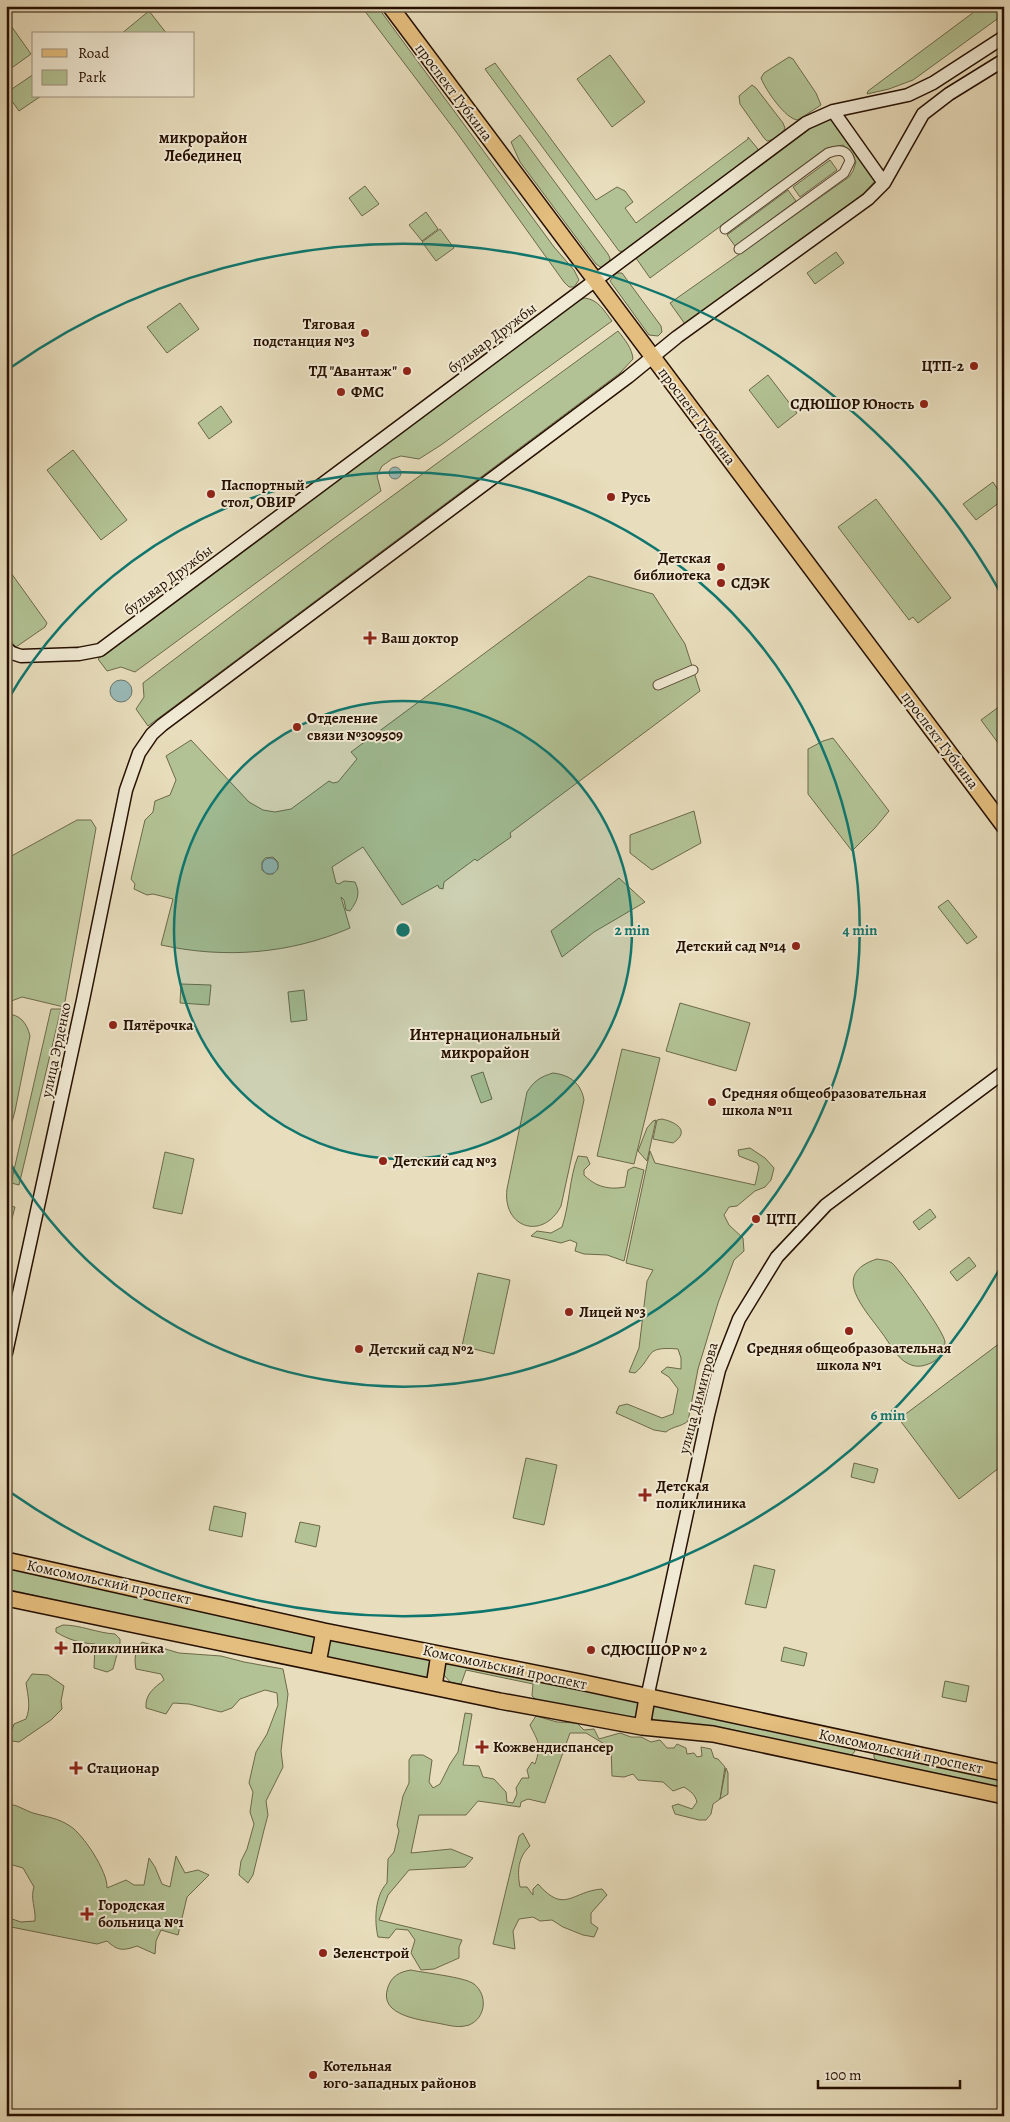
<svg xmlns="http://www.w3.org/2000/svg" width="1010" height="2122" viewBox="0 0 1010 2122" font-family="Alegreya,serif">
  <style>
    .green { fill: #b2c294; stroke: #6c694a; fill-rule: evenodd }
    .water { fill: #99bab8; stroke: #6b766e }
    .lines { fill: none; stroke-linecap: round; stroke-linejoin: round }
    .street-casing { stroke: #56432f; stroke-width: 11 }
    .secondary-casing { stroke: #261000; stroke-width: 15 }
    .primary-casing { stroke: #261000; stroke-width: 18 }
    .street { stroke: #f0e9d3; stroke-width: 9 }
    .secondary { stroke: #f0e9d3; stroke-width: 12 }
    .primary { stroke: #e4be7e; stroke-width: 15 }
    .ring { fill: none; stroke: #0f766e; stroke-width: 2.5 }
    .poi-dot { fill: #8f2418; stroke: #f0e9d3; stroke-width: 2 }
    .labels { text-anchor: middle; stroke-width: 4; stroke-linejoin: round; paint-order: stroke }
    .street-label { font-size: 15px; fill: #261000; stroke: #f0e9d3 }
    .poi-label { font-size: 15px; font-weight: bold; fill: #261000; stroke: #f0e9d3; text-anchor: start }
    .neighbourhood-label { font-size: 16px; font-weight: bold; fill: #261000; stroke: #f0e9d3 }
    .centre { fill: #0f766e; stroke: #f0e9d3; stroke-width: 2.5 }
    .ring-label { font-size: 15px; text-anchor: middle; font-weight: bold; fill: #0f766e; stroke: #f0e9d3; stroke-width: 4; stroke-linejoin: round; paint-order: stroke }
  </style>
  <rect width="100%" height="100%" fill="#e8ddbc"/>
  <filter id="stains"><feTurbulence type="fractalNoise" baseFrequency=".004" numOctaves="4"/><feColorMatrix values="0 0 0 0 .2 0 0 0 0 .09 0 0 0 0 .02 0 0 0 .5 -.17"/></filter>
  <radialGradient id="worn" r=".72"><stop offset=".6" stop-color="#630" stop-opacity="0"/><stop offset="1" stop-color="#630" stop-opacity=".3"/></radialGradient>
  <path class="green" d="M361,6H377L554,247L574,270L579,280L574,287H569L564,282L457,133Z
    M982,6H1004V14L913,80L889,89L867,94L868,91Z
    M149,11L167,34H121Z
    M9,23L31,54L6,72V25Z
    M610,55L645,102L612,127L577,79Z
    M789,57L793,59L816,93L821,105L798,120C786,120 765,89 761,78L764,73Z
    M495,63L596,200L617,187L625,191L633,202L625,208L636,223L748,139V137L758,149L757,152L625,252L619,251L485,69Z
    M34,74V96H41L19,111L6,93Z
    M752,85L756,88L783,123L785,128C782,135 774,140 767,141L764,138L740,104L739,96Z
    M833,118L876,180L862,195L685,324L670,303L849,177L853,171L856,162L851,152L843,145L827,148L650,278L636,258L812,127Z
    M520,135L608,254L610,258L609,264L602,268L596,264L520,162L511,142Z
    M830,160L837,170L800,197L793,187Z
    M365,186L379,204L362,216L349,198Z
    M788,190L796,201L735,246L727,235Z
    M426,212L438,229L422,241L409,225Z
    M440,229L454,248L436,261L422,242Z
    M836,252L844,263L815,284L807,273Z
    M616,273H622L661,326L662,332L658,336L649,335L610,281Z
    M585,298C599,300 604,311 612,321L441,445L419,459L401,456L392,459L382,466L377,476L381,491L135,672L121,667L107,671L98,659L577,301Z
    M180,303L199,329L167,353L147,327Z
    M618,331C625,340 632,348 633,359L620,373L148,726L136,709L144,697L143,683L332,540Z
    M768,375L797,413L778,428L749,390Z
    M221,406L232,422L209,439L198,423Z
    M73,450L127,520L101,540L47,470Z
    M993,482L1004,499L976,520L963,504Z
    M876,499L951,598L918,623L913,617L909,620L838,527Z
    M6,566L47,623L45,627L16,647L6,636Z
    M589,576L653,594L685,644L700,691L510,833L511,837L477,861L475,859L444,882L443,889L439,888L438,885L402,905L363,847L332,867L336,883L339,884L344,881L355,882C361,894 357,901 350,911L346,910L344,900L341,897L350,928C290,954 225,959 161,945L173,899L153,894L147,895L134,889L135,884L131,879L145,820L153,812L155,801L170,795L176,780L166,756L191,740L249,802L263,810L275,812L291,809L329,781L333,783L338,782L357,759L351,752ZM273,857L278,862V869L273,874H267L262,870V862L265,858Z
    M1004,703V751L981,720Z
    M833,738L889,811L875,828L852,851L808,794V749L823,741Z
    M694,811L701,843L652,870L630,853V835Z
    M77,820H91L96,828L64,1007L22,997L6,1003V859Z
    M619,878L645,902L594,932L562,957L551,931Z
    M948,900L977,937L967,944L938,907Z
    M181,984L211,985L209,1005L180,1003Z
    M304,990L307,1020L291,1022L288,992Z
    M680,1003L750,1023L736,1071L666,1051Z
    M51,1009H61L19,1185L11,1183Z
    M6,1014C20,1014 27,1023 30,1036L15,1111L12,1122L6,1127Z
    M622,1049L660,1058L634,1164L597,1156Z
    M483,1072L492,1099L481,1103L471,1076Z
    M553,1073C570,1075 581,1083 584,1100L561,1206C543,1241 502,1228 507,1189L527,1092C534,1081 540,1077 553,1073Z
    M662,1119C676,1122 691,1131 673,1143L653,1139L657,1120Z
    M656,1120L647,1161L638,1151L647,1128L653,1121Z
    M750,1148L765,1158L774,1168L771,1180L765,1187L755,1191L737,1206L729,1207L724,1215L729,1225L743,1238L744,1251L734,1260L718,1303L698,1369L688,1421C681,1427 673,1426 666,1432L654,1430L616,1413L619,1406L627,1404L662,1418L673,1414L678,1389L669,1377L661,1372L667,1367L681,1369V1358L678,1349C643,1346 655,1356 635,1373L629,1372L639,1348L647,1281L653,1270L626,1263L650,1151L655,1163L755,1185L759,1167L757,1163L739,1156L738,1150Z
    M165,1152L194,1159L182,1214L153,1208Z
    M578,1156L587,1157L590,1164L584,1170V1175C596,1187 609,1190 625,1187L628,1170L634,1167L644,1170L624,1261L607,1255L584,1254L575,1251L577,1243L570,1240L561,1243L531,1236L537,1231L551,1233L562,1227C570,1203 569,1179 578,1156Z
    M6,1205L15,1207L6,1242Z
    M930,1209L936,1217L919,1230L913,1222Z
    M969,1257L976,1266L957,1281L950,1272Z
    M877,1259C882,1260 888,1260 892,1263C900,1270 945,1333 945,1342C945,1351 939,1359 931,1363C924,1366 917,1368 909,1364C898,1360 889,1342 882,1333C864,1308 830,1274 877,1259Z
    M478,1273L510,1280L494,1354L462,1346Z
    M1004,1340V1464L959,1499L899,1419Z
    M526,1458L557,1465L544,1525L513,1518Z
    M854,1463L878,1469L874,1483L851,1477Z
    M214,1506L246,1513L242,1537L209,1530Z
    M300,1522L320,1526L316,1547L295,1542Z
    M6,1565L308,1631L315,1639L314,1653L310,1656L6,1589Z
    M754,1565L775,1570L766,1608L745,1604Z
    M63,1625C81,1625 97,1633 115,1634L120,1639V1643L113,1669L107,1672L94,1668L95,1644C80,1643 69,1640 56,1632V1628Z
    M330,1638L430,1658L434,1662L429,1677L425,1678L342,1662L328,1657L325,1652Z
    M142,1642L179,1653L221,1656L244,1662L283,1669L288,1694L281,1751L283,1767L266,1801L268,1815L264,1830L253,1875L248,1883L239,1875L241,1861L247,1849L254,1824L250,1812L253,1792L249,1783L256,1752L267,1734L278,1705L277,1693L265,1690L240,1699L232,1708L221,1712L189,1704L173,1703L166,1714L146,1708C145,1694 154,1688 164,1680L161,1674L136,1669C134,1658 135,1651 142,1642Z
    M784,1647L807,1653L804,1666L781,1661Z
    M444,1662L633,1700L638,1703L640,1707L638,1715L633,1718L538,1701L532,1696L533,1684L466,1670L461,1684L451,1683L444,1675Z
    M32,1674L48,1675L64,1686L61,1701L62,1709L51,1720L19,1742L12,1741L9,1738L14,1724L26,1719C31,1707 28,1696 26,1683Z
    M945,1681L969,1686L966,1702L942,1697Z
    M653,1706H660L853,1748L855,1751L852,1755H849L711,1726L654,1720L650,1716Z
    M465,1713L472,1714L463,1765L479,1766L483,1777L494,1779L506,1792L507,1802L513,1803L517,1794L516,1788L522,1778H529L527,1770L532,1762L535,1764C542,1744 538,1742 530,1725L536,1716L557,1722L577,1723L584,1730L594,1729L599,1739L620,1733L631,1737H641L651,1742L660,1740L667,1748H674L677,1744L686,1748L687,1754L694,1753L697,1757L702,1756L701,1747L711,1749L714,1758L718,1759L725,1767L720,1799L713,1804L711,1814L706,1820H699L675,1814L672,1806L678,1804L692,1809L697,1802C695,1794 690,1791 684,1787L673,1791L663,1782L638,1780L633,1774L624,1777L612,1776L611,1748L586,1733H570L545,1803L528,1799L521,1802L520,1807L478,1801L466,1815H419L411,1853L451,1849L473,1858L465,1867L409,1870L388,1895L379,1920L462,1940L459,1947V1958L434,1969L421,1970L411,1953L415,1940L408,1930L396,1929L389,1938L378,1937C374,1920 375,1896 387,1883L388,1859L394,1852L399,1831L397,1825L403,1796L409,1783V1760L412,1755H423L432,1760L429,1782L433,1788L440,1784L450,1764L458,1752Z
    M879,1752L1004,1780V1788L878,1761L874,1758V1754Z
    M726,1768L728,1773V1794L720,1799Z
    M8,1804C18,1805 24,1810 33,1813C47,1817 58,1818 70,1826C83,1834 108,1872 107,1888L126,1880L134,1885H144L149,1858L155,1867L162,1884L170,1887L176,1856L185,1873L198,1870L209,1875L187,1897L178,1935L161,1930L156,1941L155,1954L137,1946C123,1951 118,1951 107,1941L97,1944L6,1926V1917L21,1922L35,1921C36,1908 30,1899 34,1887L23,1868L6,1863V1805Z
    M523,1833L530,1846C518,1857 517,1871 520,1887H527L533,1895V1889L538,1884C565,1915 572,1891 602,1889L607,1895L591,1913V1923L598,1928L594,1937L583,1935L563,1927L552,1920L540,1921L533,1917L519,1919L513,1931L515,1949L493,1944L519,1836Z
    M411,1970C424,1973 465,1977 474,1984C488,1995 486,2018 469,2025C459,2028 452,2026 442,2024C424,2020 377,2017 388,1987C392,1976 399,1972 411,1970Z"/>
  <path class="water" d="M389 473a6 6 0 1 1 12 0a6 6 0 1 1-12 0Z
    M110 691a11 11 0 1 1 22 0a11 11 0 1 1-22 0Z
    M262 866a8 8 0 1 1 16 0a8 8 0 1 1-16 0Z"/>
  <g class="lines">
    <g class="street-casing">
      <path id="street" d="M725,229L828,153C839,149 847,149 850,161L844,173L739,249
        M658,685L693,670"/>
    </g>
    <g class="secondary-casing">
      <path id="secondary" d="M833,111L884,183
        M6,648L12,653L21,656L79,654L100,650L806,123L833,111L908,95L933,83L1004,37
        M6,1353L83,1000L126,790L139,753L152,734L162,725L628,377L677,337L868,199L884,183L923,114L949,94L1004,60
        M647,1698L708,1415L719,1370L739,1319L777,1257L826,1205L1004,1072"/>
    </g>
    <g class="primary-casing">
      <path id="primary" d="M390,6L1004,826
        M6,1560L324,1631L580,1682L1004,1773
        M6,1598L500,1701L642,1727L713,1734L1004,1796
        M318,1663L324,1631
        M434,1686L439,1654
        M642,1727L647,1698"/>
    </g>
    <use href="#street" class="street"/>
    <use href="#secondary" class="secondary"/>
    <use href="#primary" class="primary"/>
  </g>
  <circle cx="403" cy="930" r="229" fill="#0f766e" fill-opacity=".12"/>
  <g class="ring">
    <circle cx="403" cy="930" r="229"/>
    <path d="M7 701A457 457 0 1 1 7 1158"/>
    <path d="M1003 1263A686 686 0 0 1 10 1492M10 368A686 686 0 0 1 1003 597"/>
  </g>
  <g class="poi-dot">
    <circle cx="365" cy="333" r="5"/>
    <circle cx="974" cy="366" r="5"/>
    <circle cx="407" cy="371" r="5"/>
    <circle cx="341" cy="392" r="5"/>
    <circle cx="924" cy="404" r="5"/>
    <circle cx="211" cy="494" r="5"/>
    <circle cx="611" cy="497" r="5"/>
    <circle cx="721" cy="567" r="5"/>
    <circle cx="721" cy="583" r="5"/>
    <path d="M367.5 630.5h5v5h5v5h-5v5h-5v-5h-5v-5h5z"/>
    <circle cx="297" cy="727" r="5"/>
    <circle cx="796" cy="946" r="5"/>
    <circle cx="113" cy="1025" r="5"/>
    <circle cx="712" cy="1102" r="5"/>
    <circle cx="383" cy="1161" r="5"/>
    <circle cx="756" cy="1219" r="5"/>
    <circle cx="569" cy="1312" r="5"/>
    <circle cx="849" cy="1331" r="5"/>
    <circle cx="359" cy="1349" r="5"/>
    <path d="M642.5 1487.5h5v5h5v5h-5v5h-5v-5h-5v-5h5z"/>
    <path d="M58.5 1640.5h5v5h5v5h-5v5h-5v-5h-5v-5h5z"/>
    <circle cx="591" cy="1650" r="5"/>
    <path d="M479.5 1739.5h5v5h5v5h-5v5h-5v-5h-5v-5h5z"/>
    <path d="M73.5 1760.5h5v5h5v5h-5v5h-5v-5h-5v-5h5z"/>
    <path d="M84.5 1906.5h5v5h5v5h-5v5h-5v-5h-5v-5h5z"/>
    <circle cx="323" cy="1953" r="5"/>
    <circle cx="313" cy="2075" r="5"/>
  </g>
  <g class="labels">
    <g class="street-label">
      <text transform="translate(454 92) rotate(53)" y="5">проспект Губкина</text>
      <text transform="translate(492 338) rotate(-37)" y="5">бульвар Дружбы</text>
      <text transform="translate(697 416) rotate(53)" y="5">проспект Губкина</text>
      <text transform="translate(168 580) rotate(-37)" y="5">бульвар Дружбы</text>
      <text transform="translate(940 740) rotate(53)" y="5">проспект Губкина</text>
      <text transform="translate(56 1050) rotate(-78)" y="5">улица Эрденко</text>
      <text transform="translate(698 1398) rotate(-75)" y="5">улица Димитрова</text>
      <text transform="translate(109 1582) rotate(12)" y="5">Комсомольский проспект</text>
      <text transform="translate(505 1667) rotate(12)" y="5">Комсомольский проспект</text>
      <text transform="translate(901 1751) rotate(12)" y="5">Комсомольский проспект</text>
    </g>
    <g class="poi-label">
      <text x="355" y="329" text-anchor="end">Тяговая<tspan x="355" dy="17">подстанция №3</tspan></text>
      <text x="964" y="371" text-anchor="end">ЦТП-2</text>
      <text x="397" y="376" text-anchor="end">ТД "Авантаж"</text>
      <text x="351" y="397">ФМС</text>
      <text x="914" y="409" text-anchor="end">СДЮШОР Юность</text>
      <text x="221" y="490">Паспортный<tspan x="221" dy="17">стол, ОВИР</tspan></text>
      <text x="621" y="502">Русь</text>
      <text x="711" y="563" text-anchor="end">Детская<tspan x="711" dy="17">библиотека</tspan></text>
      <text x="731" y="588">СДЭК</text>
      <text x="381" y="643">Ваш доктор</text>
      <text x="307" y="723">Отделение<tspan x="307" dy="17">связи №309509</tspan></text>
      <text x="786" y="951" text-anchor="end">Детский сад №14</text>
      <text x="123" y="1030">Пятёрочка</text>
      <text x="722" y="1098">Cредняя общеобразовательная<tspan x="722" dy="17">школа №11</tspan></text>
      <text x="393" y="1166">Детский сад №3</text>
      <text x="766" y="1224">ЦТП</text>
      <text x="579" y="1317">Лицей №3</text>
      <text x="849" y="1353" text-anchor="middle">Средняя общеобразовательная<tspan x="849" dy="17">школа №1</tspan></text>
      <text x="369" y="1354">Детский сад №2</text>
      <text x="656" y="1491">Детская<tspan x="656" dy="17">поликлиника</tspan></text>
      <text x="72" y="1653">Поликлиника</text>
      <text x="601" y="1655">СДЮСШОР № 2</text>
      <text x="493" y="1752">Кожвендиспансер</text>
      <text x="87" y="1773">Стационар</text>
      <text x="98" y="1910">Городская<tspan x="98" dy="17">больница №1</tspan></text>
      <text x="333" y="1958">Зеленстрой</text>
      <text x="323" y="2071">Котельная<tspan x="323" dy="17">юго-западных районов</tspan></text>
    </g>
    <g class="neighbourhood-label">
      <text x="203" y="143">микрорайон<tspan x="203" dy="18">Лебединец</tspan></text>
      <text x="485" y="1040">Интернациональный<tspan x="485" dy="18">микрорайон</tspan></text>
    </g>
  </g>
  <circle cx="403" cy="930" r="8" class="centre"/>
  <g class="ring-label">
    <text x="632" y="935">2 min</text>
    <text x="860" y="935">4 min</text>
    <text x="888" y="1420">6 min</text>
  </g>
  <rect width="1010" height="2122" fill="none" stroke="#e8ddbc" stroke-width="25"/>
  <rect x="8" y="8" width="995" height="2107" fill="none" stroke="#261000" stroke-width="2.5"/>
  <rect x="12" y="12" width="985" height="2097" fill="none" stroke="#261000"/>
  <rect x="32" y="32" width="162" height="65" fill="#f0e9d3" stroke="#9f927f"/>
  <rect x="42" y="49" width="25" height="8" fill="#e4be7e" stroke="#9f927f"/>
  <text x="78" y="58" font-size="15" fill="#261000">Road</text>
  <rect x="42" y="70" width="25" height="15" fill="#b2c294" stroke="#9f927f"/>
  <text x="78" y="82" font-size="15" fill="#261000">Park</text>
  <path d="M818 2080v8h142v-8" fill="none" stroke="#261000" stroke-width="2.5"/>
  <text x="825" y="2080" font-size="15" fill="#261000" stroke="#f0e9d3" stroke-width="4" paint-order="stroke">100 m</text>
  <rect width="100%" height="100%" filter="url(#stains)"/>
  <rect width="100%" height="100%" fill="url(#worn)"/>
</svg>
